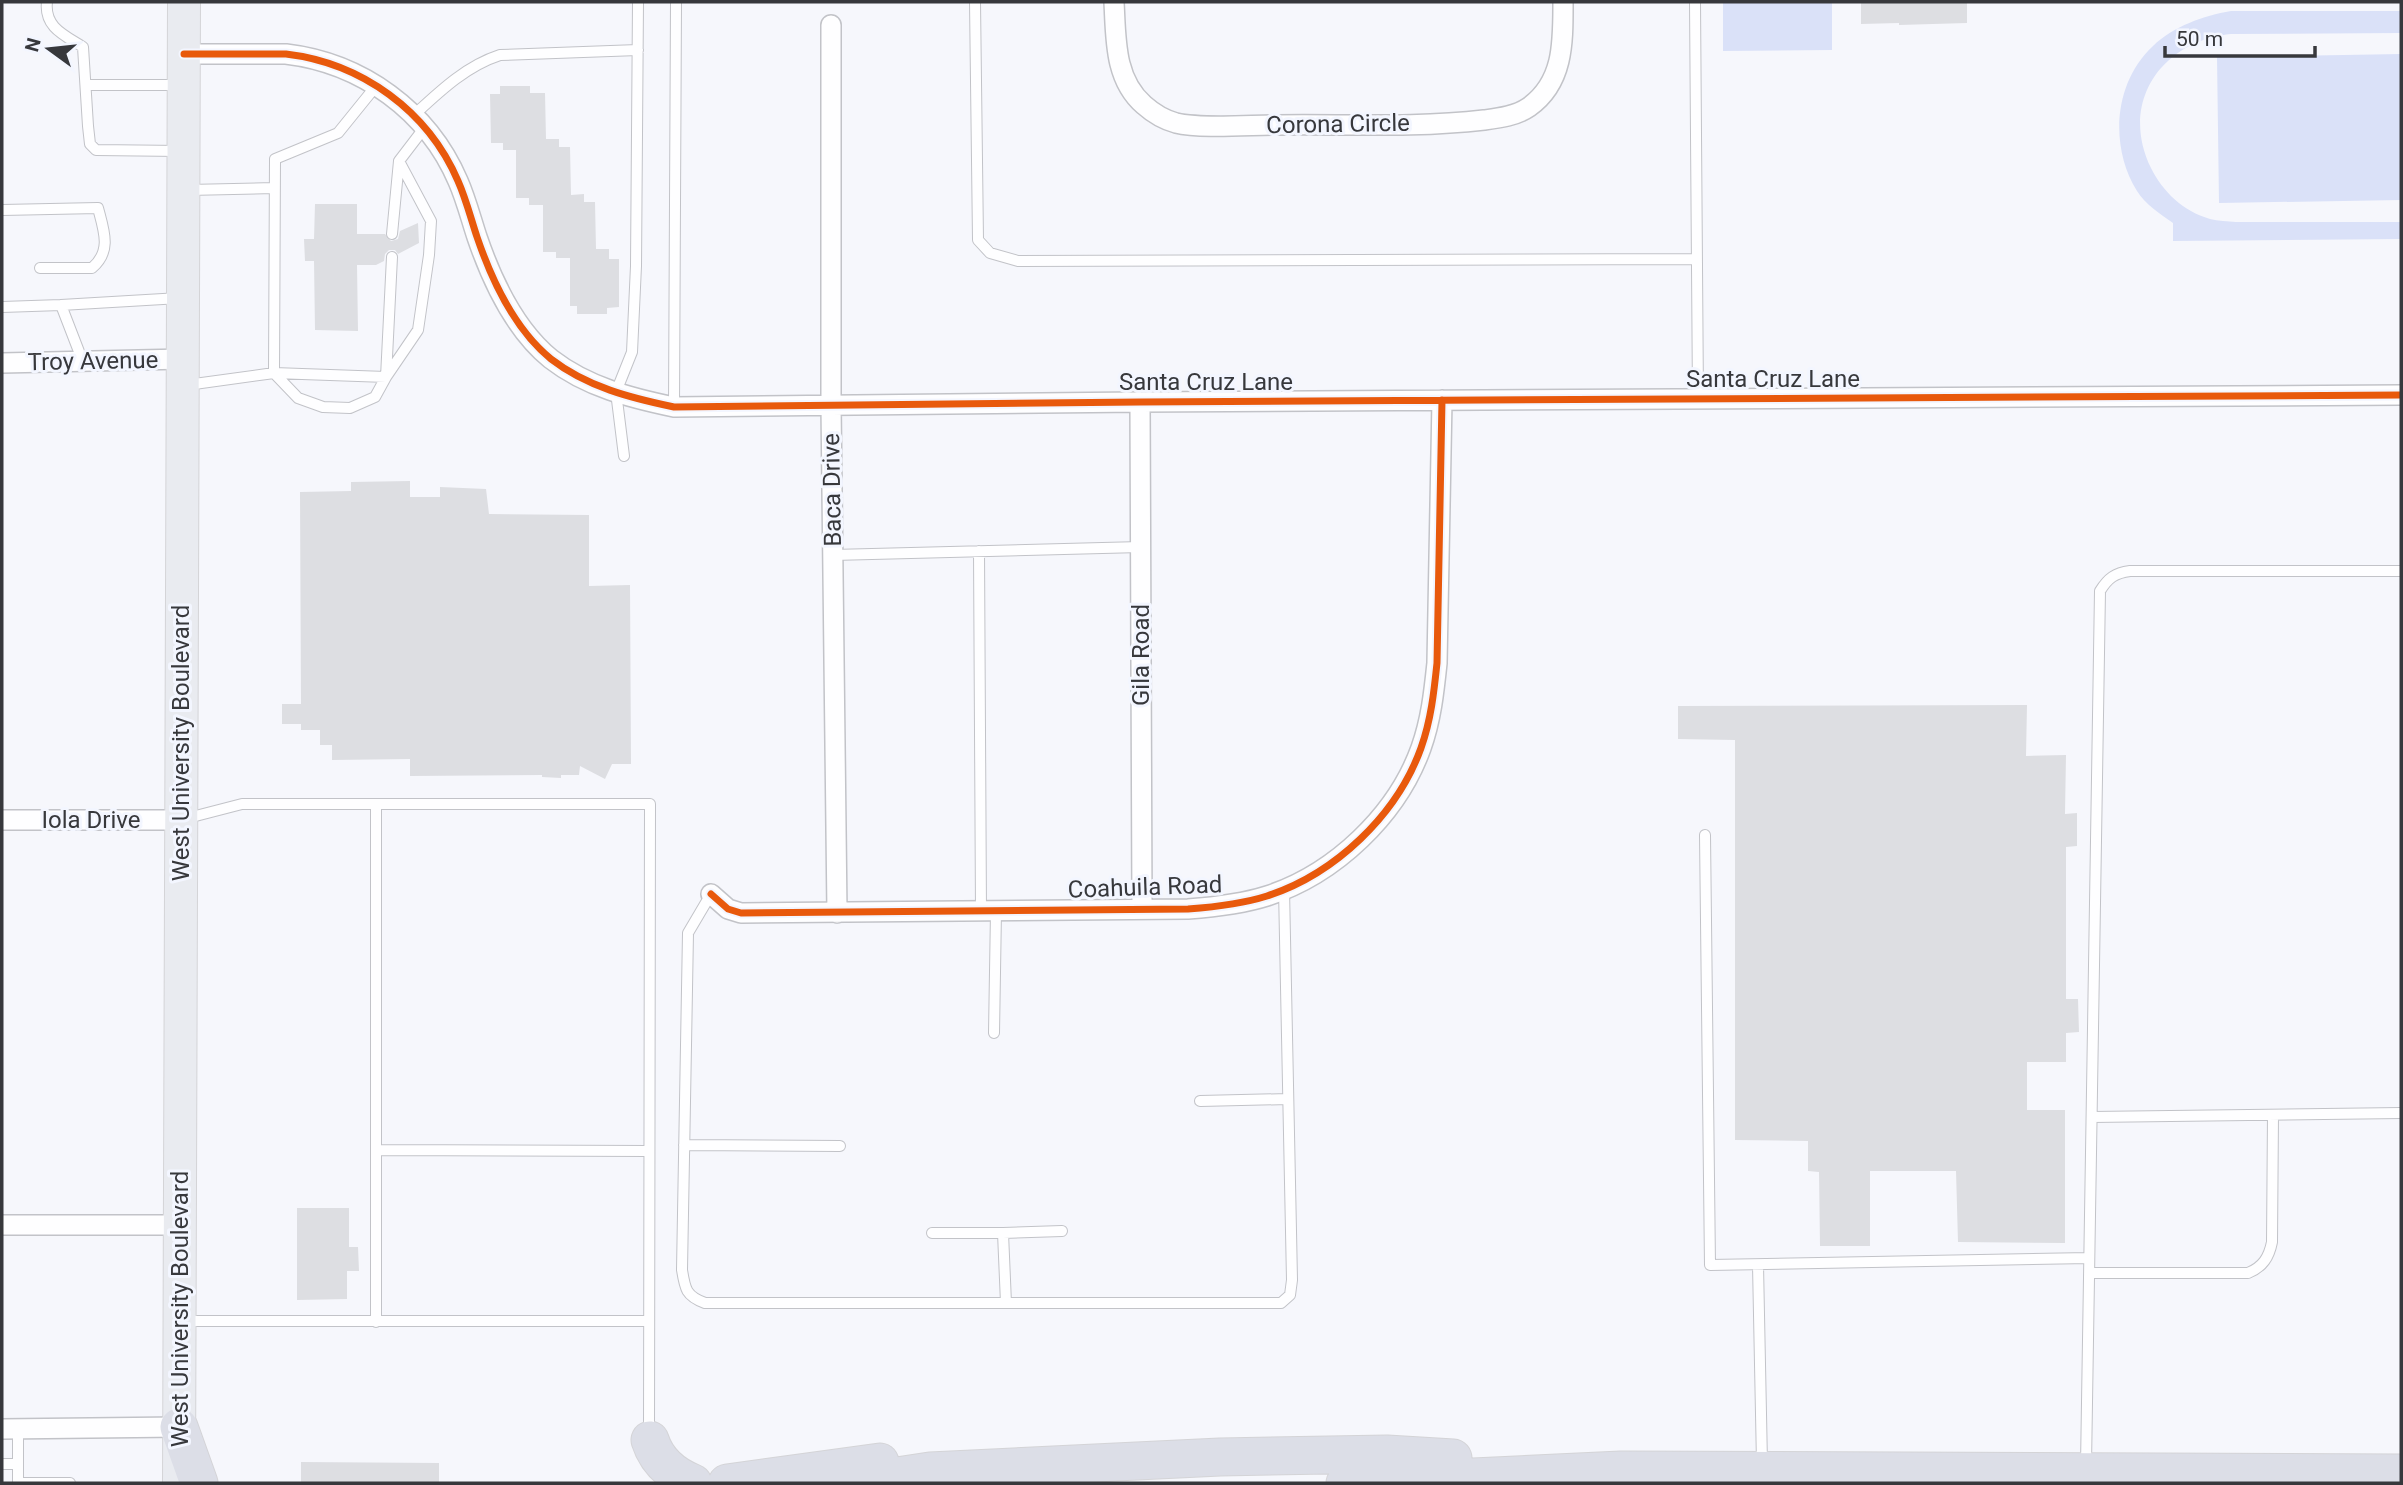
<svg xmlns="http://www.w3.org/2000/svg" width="2403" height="1485" viewBox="0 0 2403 1485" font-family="Roboto,sans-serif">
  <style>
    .green { fill: #dae1f8 }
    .building { fill: #dddee2 }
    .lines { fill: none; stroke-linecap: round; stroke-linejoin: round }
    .lane-casing { stroke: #c2c3c8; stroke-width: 12 }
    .street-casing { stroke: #c2c3c8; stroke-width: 22 }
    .primary-casing { stroke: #d4d4d7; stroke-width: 34 }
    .highway-casing { stroke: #d4d4d7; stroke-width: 39 }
    .lane { stroke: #fefeff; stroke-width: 10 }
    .street { stroke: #fefeff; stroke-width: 19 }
    .primary { stroke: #e9ebf0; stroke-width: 32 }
    .highway { stroke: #dcdee7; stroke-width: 37 }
    .cycleway-casing { stroke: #f3f6ff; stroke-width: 11 }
    .cycleway { stroke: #e8590c; stroke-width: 7 }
    .labels { text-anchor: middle; stroke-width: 6; stroke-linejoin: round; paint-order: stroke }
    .street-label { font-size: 24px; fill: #37383c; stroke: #f3f6ff }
  </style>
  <rect width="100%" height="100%" fill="#f6f7fc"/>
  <path class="green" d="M1723,2H1832V50L1723,51Z
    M2231,11H2401V33L2231,34C2161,41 2119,103 2151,168C2163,192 2183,211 2210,219C2218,221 2228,221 2236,222H2401V239L2173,241V223C2160,214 2145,204 2137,191C2109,146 2114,82 2153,46C2174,26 2203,16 2231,11Z
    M2401,54V200L2219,203L2217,57Z"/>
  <path class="building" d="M1861,2H1967V23L1899,25V23L1861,24Z
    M500,86H530V93H545L546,139H559V147H570L571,195L584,194V202H595L596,249H609V259H619V307L607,308V314H577V306H570V258H556V252H543V205H529V198H516V150H503V143H491L490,94H500Z
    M315,204H357V234H385L391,241L398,239L400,231L418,223L419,243L398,254L395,250H389L385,254L384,261L376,265H357L358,331L315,330L314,261H305L304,239H314Z
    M410,481V497H440V487L486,489L489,514L589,515V586L630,585L631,764H612L605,779L580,766L579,775H561V778L542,777V775L410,776V759L332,760V745H320V730H301V724H282V704H301L300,492L351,491V482Z
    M2027,705L2026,756L2066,755L2065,814L2077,813V846L2066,847V999H2078L2079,1032L2066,1033V1062H2027V1110H2065V1243L1958,1242L1956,1171H1870V1246H1820L1819,1172L1808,1171V1141L1735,1140V740L1678,739V706Z
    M297,1208H349V1247H358L359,1271H347V1299L297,1300Z
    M301,1462L439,1463V1483H301Z"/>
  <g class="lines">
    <g class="lane-casing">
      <path id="lane" d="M47,2C44,27 64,35 83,47L88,126L90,144L96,150L180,151
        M975,2L978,240L990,253L1018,261L1697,259
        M1695,2L1698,399
        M87,85H181
        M376,86L338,133L275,159L274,373L386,377L418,330L429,255L431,221L399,161L425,127
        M414,115C440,91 466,66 500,55L638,50
        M188,190L274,188
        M2,210L98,208C104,231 112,251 92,268H40
        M392,234L399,161
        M61,305L180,298
        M2,307L61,305L83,362
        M187,385L274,373L298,398L323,407L350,408L375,397L386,377L392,257
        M674,407L676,2
        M624,456L616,392L632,352L636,266L638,2
        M979,551L981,911
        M833,555L1141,547
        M184,819L242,804H650L649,1433
        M1705,835L1710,1265L2089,1258
        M711,894L688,933L682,1270C685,1289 686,1296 705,1303H1281L1290,1295L1292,1280L1284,889
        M994,1033L996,911
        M1200,1101L1288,1099
        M2092,1117L2401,1113
        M684,1145L840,1146
        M376,1150L649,1151
        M932,1233H1003L1006,1303
        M1003,1233L1062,1231
        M1758,1265L1762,1463
        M2089,1273H2248C2263,1267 2269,1257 2272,1242L2273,1115
        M184,1321H649
        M376,1322V804
        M18,1429V1483
        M2,1464H18
        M2086,1465L2100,591C2108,578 2115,573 2130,571H2401
        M18,1483H70"/>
    </g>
    <g class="street-casing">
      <path id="street" d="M1114,2C1116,38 1114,79 1144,105C1153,113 1165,120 1176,123C1201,129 1250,125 1277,125C1345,124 1415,128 1484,120C1499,118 1516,116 1529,107C1564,82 1563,42 1563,2
        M831,25V405L837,913
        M184,54H286C362,63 428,111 458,181C466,199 471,219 477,237C492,281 514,329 551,359C587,387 631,398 674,407L1140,402L2401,395
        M2,363L184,359
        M1140,402L1142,908
        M2,820H181
        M711,894L728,909L741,913L1188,909C1215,907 1242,904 1267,896C1335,874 1397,815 1421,748C1431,720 1434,692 1437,663L1442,400
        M2,1225H180
        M2,1429L179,1427"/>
    </g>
    <g class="primary-casing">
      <path id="primary" d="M179,1483L184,2"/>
    </g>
    <g class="highway-casing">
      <path id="highway" d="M179,1427L199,1483
        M650,1440C657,1462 673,1475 693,1483
        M727,1483L880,1462
        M851,1483L930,1471L1220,1457L1387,1454L1453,1458
        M1345,1483L1621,1470L2401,1473"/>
    </g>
    <use href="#lane" class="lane"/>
    <use href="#street" class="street"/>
    <use href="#primary" class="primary"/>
    <use href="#highway" class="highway"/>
    <g class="cycleway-casing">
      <path id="cycleway" d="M184,54H286C362,63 428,111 458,181C466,199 471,219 477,237C492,281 514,329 551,359C587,387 631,398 674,407L1140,402L2401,395
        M711,894L728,909L741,913L1188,909C1215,907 1242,904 1267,896C1335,874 1397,815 1421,748C1431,720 1434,692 1437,663L1442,400"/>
    </g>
    <use href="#cycleway" class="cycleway"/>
  </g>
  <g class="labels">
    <g class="street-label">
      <text transform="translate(1338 124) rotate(-1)" y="8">Corona Circle</text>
      <text transform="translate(93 361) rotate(-1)" y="8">Troy Avenue</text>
      <text x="1773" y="387">Santa Cruz Lane</text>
      <text x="1206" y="390">Santa Cruz Lane</text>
      <text transform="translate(832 490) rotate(-91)" y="8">Baca Drive</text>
      <text transform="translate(1141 655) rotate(-90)" y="8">Gila Road</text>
      <text transform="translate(181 743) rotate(-90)" y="8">West University Boulevard</text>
      <text x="91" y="828">Iola Drive</text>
      <text transform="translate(1145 887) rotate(-2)" y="8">Coahuila Road</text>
      <text transform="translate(180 1309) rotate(-90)" y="8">West University Boulevard</text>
    </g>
  </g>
  <rect width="2403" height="1485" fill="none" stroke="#37383c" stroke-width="7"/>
  <g transform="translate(49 49) rotate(285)" stroke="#f3f6ff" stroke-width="5" paint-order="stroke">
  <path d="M0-5L12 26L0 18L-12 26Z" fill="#37383c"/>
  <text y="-10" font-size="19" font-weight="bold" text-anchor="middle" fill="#37383c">N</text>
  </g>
  <path d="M2165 46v10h150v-10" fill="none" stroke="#37383c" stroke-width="3.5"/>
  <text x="2176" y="46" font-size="21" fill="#37383c" stroke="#f3f6ff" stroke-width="5" paint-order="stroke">50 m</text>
</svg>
